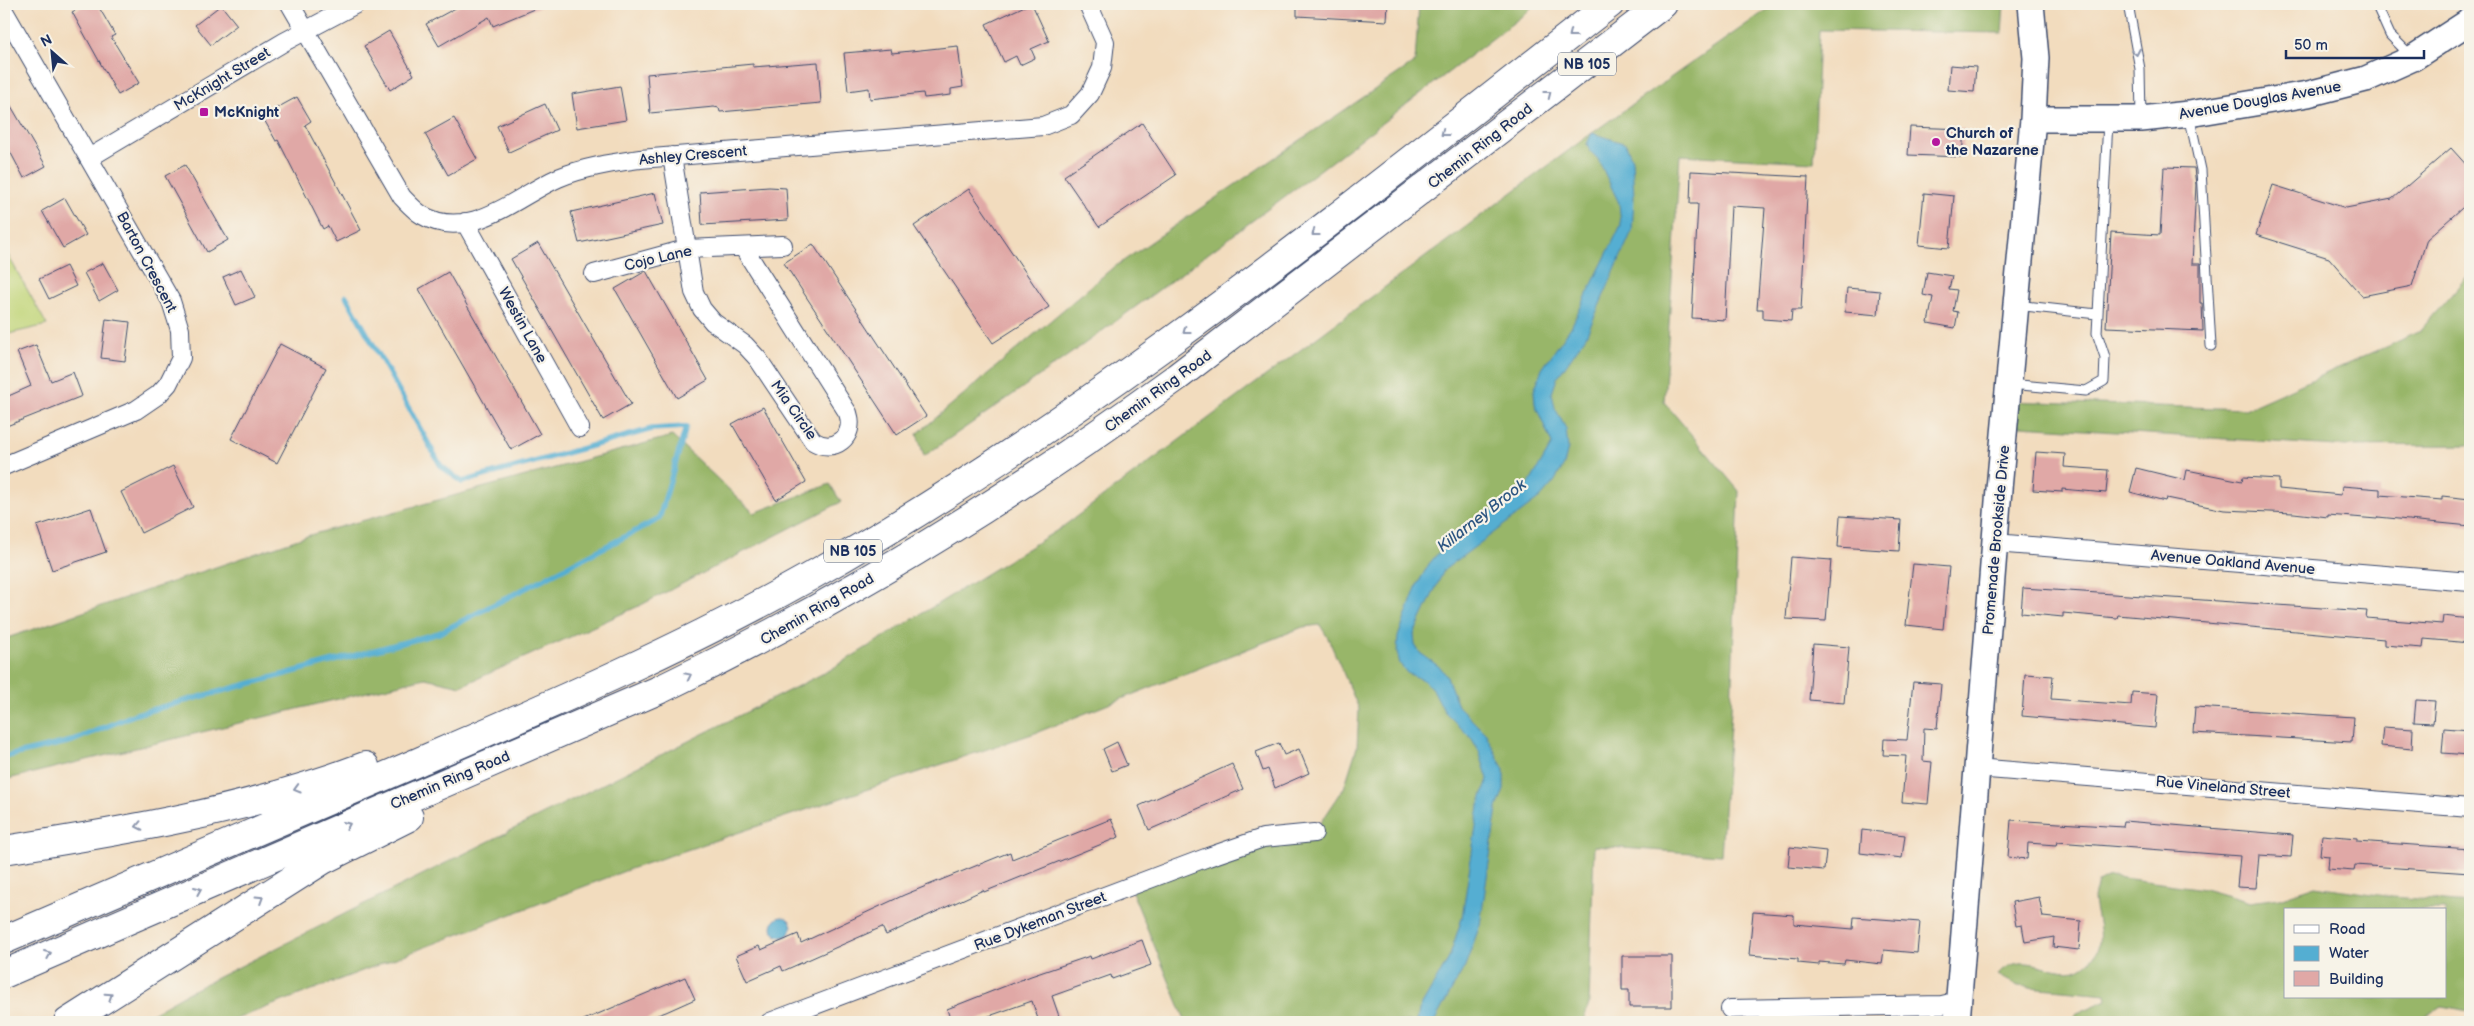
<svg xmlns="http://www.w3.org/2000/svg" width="2474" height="1026" viewBox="0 0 2474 1026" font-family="'Balsamiq Sans',sans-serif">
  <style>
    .green { fill: #c1d579; stroke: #6e826c }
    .forest { fill: #98b669; stroke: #5a7264; fill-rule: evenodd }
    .water { fill: #54aed2; stroke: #386e98 }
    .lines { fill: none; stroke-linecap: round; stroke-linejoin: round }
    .stream { stroke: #54aed2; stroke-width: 5.5 }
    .building { fill: #e0a8a6 }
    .lane-casing { stroke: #3b496c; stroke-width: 11 }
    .street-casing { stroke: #3b496c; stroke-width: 20 }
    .secondary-casing { stroke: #3b496c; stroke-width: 28 }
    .highway-casing { stroke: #3b496c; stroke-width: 30 }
    .lane { stroke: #fff; stroke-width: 9 }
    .street { stroke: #fff; stroke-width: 18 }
    .secondary { stroke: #fff; stroke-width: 25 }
    .highway { stroke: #fff; stroke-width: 28 }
    .oneway { stroke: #8d97ae }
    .poi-dot { fill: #b5179e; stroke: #f7f3e8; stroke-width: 2 }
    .labels { text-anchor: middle; stroke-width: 4.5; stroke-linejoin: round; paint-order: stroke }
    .shield { fill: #f7f3e8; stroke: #5d6a87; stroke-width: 1 }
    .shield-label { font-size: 14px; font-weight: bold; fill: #1b2f5e }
    .street-label { font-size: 15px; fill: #1b2f5e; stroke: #f7f3e8 }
    .poi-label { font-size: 15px; font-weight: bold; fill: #1b2f5e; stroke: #f7f3e8; text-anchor: start }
    .water-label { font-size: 16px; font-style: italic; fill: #2c5581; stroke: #f7f3e8 }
  </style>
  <rect width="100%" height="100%" fill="#f7f3e8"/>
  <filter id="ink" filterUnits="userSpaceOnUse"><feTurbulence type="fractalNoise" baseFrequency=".02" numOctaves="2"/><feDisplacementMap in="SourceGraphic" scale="10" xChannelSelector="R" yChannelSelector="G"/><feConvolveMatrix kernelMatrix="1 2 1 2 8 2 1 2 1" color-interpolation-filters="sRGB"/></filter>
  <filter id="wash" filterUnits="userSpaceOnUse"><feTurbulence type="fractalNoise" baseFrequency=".0096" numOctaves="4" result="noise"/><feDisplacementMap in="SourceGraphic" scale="20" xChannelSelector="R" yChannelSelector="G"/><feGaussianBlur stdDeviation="1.12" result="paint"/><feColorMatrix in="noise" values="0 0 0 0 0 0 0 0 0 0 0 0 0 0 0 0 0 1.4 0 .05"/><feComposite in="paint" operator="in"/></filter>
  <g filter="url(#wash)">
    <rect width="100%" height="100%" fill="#f2dcbe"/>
    <path class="green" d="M4,248L47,325L4,335Z"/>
    <path class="forest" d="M1419,4H1535L1526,13C1329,164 1130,316 924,456L917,434L1110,270L1415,62Z
      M1775,4H2004L2002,33L1819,30L1814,162L1680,155L1664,402L1739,491L1731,711L1721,855L1594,846L1589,1004L1583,1022H1186L1130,887L1208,857L1314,833L1344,788L1357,747L1359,709L1328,638L1320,625L1303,627L1038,732L630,869L228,1022H136L187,993L830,670L1061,528L1592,133Z
      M2470,273V445L2337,446L2005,425L2007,401L2246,409L2419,332Z
      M672,436L754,513L830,484L841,502L639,606L461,686L425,678L4,780V639L310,535Z
      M2116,877L2204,889L2250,902L2279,898L2315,886L2392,897L2470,903V1011L2441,1006L2417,1022H2072L2075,1014L2107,1000L2106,994L2018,986L1998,975C2026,942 2063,990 2090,961C2108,942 2095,919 2094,898C2094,894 2097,888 2098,883L2107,878ZM2285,910H2445V997H2285Z"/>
    <path class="water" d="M1592,133L1626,144L1632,160L1634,197L1632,231L1586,336L1557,378L1552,393L1555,408L1566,429L1568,448L1564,465L1554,482L1540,498L1444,570L1414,634L1415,645L1420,653L1441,668L1447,677L1458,706L1486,734L1504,770V789L1497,808L1480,925L1465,966L1434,1022H1417L1419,1010L1449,958L1462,918L1479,806L1488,779L1479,751L1472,739L1444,711L1434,691L1425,681L1407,673L1400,664L1397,652L1398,637L1417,585L1429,564L1445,545L1529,484L1552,444L1535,404L1534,391L1542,369L1571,327L1621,225L1619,203L1598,159L1590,151L1587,144Z
      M772 927a10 10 0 1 1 20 0a10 10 0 1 1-20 0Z"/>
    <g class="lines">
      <path class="stream" d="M4,757L72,741L136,714L439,633L659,519L686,427L652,429L462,482L441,466L346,296"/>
    </g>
    <g id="blocks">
      <path class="building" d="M87,4H97L115,35L111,37L139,83L118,95L72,12Z
        M463,4H546L493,26L489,17L439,46L426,24Z
        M1029,4H1032L1049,41L1031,49L1035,58L1020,65L1016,56L1004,62L986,24Z
        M1297,4H1388L1387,21L1297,16Z
        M221,5L237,25L211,45L195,25Z
        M389,31L414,75L390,90L364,46Z
        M958,46L963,87L951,89V95L924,98L923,93L870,99L869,88L848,91L844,53L891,49L892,53Z
        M818,62L821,103L720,112L719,108L714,107L650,113L647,74L753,64V67Z
        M1950,65L1976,67L1974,92L1948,90Z
        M620,86L626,120L577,128L572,94Z
        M4,94L46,166L24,178L4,140Z
        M297,97L311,121L305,125L361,230L336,242L328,226L323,229L278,140L276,141L262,116Z
        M545,104L557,130L509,152L497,126Z
        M454,118L477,159L448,175L425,134Z
        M1142,123L1176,175L1099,227L1064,176Z
        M1910,127L1964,129L1962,157L1908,155Z
        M2451,148L2470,169V201L2427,239L2412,286L2362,296L2329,258L2256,235L2273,185L2346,208L2392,199Z
        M185,165L228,240L207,252L165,176Z
        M2164,167L2194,168L2196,185L2192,264H2200V303H2202L2203,331L2106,327L2111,232L2160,235Z
        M1691,171L1808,177L1801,310H1792L1791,321L1763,319V309H1757L1765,208L1731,206L1725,320L1692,318L1698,204H1690Z
        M769,187L786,188L788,220L702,225L700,192Z
        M969,189L1049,307L993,343L914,226Z
        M655,193L663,225L579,243L571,212Z
        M1924,193L1954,196L1949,248L1919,245Z
        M65,198L86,235L63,248L42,211Z
        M538,243L631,404L603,420L511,259Z
        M813,244L926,416L897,435L784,263Z
        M103,263L118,290L99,301L84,273Z
        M66,266L76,286L49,299L39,279Z
        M241,269L255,297L236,305L223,277Z
        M646,271L708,380L677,398L615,289Z
        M448,272L540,434L511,450L419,289Z
        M1927,272L1952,276L1949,289L1957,290L1953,311L1958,312L1955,328L1928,323L1933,297L1923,295Z
        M1847,288L1880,291L1878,315L1845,312Z
        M106,319L130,322L125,361L101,358Z
        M280,344L326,368L277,463L231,439Z
        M36,345L51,381L73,372L82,396L4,427V398L31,386L17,352Z
        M763,407L806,482L776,500L732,424Z
        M2036,452L2065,454L2064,467L2108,470L2106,493L2062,489V492L2033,490Z
        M173,466L193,507L141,533L121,492Z
        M2136,468L2185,480L2187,470L2242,481L2243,477L2279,479V489L2341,495L2342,486L2380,489V495L2442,500V496L2470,499V526L2378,517L2377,519L2328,515V517L2294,513L2224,510L2166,498L2165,501L2130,492Z
        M91,508L106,552L52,570L37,526Z
        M1840,516L1901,520L1899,551L1838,547Z
        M1791,557L1831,560L1826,621L1786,619Z
        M1913,564L1949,567L1943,629L1906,625Z
        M2023,588L2367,611L2366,618L2442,624L2443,616L2470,619V643L2424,639L2423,648L2384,645V639L2118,615L2117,618L2063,613V617L2021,613Z
        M1813,644L1849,647L1844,703L1809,700Z
        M2025,674L2053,676L2051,699L2131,705L2132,692L2158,694L2155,728L2022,716Z
        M1913,682L1941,684L1937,729L1924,728L1923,761L1932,762L1928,804L1902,802L1906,756L1883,755L1884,739L1907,740Z
        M2416,700L2435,701L2433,723L2414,722Z
        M2195,707L2354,717L2352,742L2193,733Z
        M2383,727L2413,729L2412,749L2381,746Z
        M2444,728L2470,730V755L2442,753Z
        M1117,742L1127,765L1112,771L1103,749Z
        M1279,743L1284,755L1299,749L1309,773L1275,788L1268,769L1263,771L1256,752Z
        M1232,764L1243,789L1149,830L1139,806Z
        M1111,819L1119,837L984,892L983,890L886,935L882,927L783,971L781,966L747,981L736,956L759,946L761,950L798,934L801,943L904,895L1010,852L1012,859Z
        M2011,820L2123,827L2124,821L2293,835L2291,857L2259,855L2256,888L2237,887L2240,856L2057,842L2056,845L2028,843L2027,859L2008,857Z
        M1862,830L1905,835L1902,858L1860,853Z
        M2322,835L2357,838V841L2470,849V873L2355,865L2354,871L2328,869L2329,856L2320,855Z
        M1790,847L1826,851L1824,870L1788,867Z
        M2039,897L2043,917L2081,921L2079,950L2053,947L2054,937L2025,942L2022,925L2016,926L2012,902Z
        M1753,912L1794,915V924L1853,929L1854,917L1920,922L1917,953L1884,950L1882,964L1845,960L1844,964L1819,962V965L1798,963V959L1749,955Z
        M1142,940L1151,965L1112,979L1111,975L1052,996L1061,1022H1039L1032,1001L972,1022H951L947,1009L1031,976L1090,956L1091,959Z
        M1622,956H1672V1007H1629V990H1622Z
        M685,977L695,999L666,1012L638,1022H579Z"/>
    </g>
  </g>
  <g filter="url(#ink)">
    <use href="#blocks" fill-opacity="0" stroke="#3b496c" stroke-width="1"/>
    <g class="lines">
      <g class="lane-casing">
        <path id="lane" d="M2128,4L2140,69L2141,117
          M2376,4L2390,35L2411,56
          M2189,115L2201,170L2211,346
          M2016,305L2097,314
          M2009,384L2086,391L2104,381L2105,357L2097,333L2108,121"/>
      </g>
      <g class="street-casing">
        <path id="street" d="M290,4L402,197C408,203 415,211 422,215C469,243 517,196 558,178C584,167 613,163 640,159L1043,126L1071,115L1090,94L1102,68L1105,42L1088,4
          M4,11L171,301L180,330L181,358L168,384L158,395L136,410L4,466
          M672,156L694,292L702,309L713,322L745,345L758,359L813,441C834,454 856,437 848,413L743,247
          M89,158L284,42L356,4
          M465,222L580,428
          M594,274L686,249L783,245
          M1995,543L2470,582
          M1976,768L2470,808
          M1730,1009L1942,1005L1959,1001
          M770,1022L1208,857L1263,838L1314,833"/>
      </g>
      <g class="secondary-casing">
        <path id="secondary" d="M2033,119H2141L2189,114L2308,94L2366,79L2413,58L2470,21
          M1957,1022L1999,489L2033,119L2036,58L2031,4"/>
      </g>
      <g class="highway-casing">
        <path id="highway" d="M4,850C125,831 250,810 365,766
          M4,940C142,881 280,822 418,762C550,705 683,648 809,577C1096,415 1351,205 1610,4
          M4,974L661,689C843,602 1014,496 1177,377L1663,4
          M68,1022L323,860L409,817"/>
      </g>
      <use href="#lane" class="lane"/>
      <use href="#street" class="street"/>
      <use href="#secondary" class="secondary"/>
      <use href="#highway" class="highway"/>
    </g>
    <defs><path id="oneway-chevron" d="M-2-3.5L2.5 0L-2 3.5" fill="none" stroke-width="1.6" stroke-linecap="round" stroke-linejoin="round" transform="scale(1.25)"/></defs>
    <g class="oneway">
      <use href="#oneway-chevron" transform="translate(1572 34) rotate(142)"/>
      <use href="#oneway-chevron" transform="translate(2136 52) rotate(79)"/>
      <use href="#oneway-chevron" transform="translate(1548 94) rotate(-38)"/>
      <use href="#oneway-chevron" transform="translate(1444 133) rotate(142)"/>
      <use href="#oneway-chevron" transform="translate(1315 233) rotate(142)"/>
      <use href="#oneway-chevron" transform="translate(1186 331) rotate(143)"/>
      <use href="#oneway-chevron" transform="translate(688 676) rotate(-26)"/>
      <use href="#oneway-chevron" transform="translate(297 789) rotate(164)"/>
      <use href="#oneway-chevron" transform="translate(347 825) rotate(-23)"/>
      <use href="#oneway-chevron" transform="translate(139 826) rotate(168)"/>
      <use href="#oneway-chevron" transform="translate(198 890) rotate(-23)"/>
      <use href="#oneway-chevron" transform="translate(260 899) rotate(-32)"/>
      <use href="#oneway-chevron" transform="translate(48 954) rotate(-23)"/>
      <use href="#oneway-chevron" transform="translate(109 996) rotate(-33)"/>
    </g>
  </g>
  <g class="poi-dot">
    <rect x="199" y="107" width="10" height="10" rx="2.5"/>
    <circle cx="1936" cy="142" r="5"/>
  </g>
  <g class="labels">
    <g class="shield">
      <rect x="1558" y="52.5" width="58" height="23" rx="4"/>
      <rect x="824" y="539.5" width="58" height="23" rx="4"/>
    </g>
    <g class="shield-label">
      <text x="1587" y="69">NB 105</text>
      <text x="853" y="556">NB 105</text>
    </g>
    <g class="street-label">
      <text transform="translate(222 79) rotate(-31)" y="5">McKnight Street</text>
      <text transform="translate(2260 100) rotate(-10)" y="5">Avenue Douglas Avenue</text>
      <text transform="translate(1480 146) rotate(-38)" y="5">Chemin Ring Road</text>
      <text transform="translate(693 155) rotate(-5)" y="5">Ashley Crescent</text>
      <text transform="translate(658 258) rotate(-13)" y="5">Cojo Lane</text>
      <text transform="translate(147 262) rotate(62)" y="5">Barton Crescent</text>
      <text transform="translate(523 325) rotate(61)" y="5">Westin Lane</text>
      <text transform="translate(1158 391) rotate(-36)" y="5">Chemin Ring Road</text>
      <text transform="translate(794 410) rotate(55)" y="5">Mia Circle</text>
      <text transform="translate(1996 540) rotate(-85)" y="5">Promenade Brookside Drive</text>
      <text transform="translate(2233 562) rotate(5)" y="5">Avenue Oakland Avenue</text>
      <text transform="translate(817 609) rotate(-30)" y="5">Chemin Ring Road</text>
      <text transform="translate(450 780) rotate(-23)" y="5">Chemin Ring Road</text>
      <text transform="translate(2223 787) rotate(5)" y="5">Rue Vineland Street</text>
      <text transform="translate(1040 921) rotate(-21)" y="5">Rue Dykeman Street</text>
    </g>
    <g class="poi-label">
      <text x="214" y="117">McKnight</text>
      <text x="1946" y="138">Church of<tspan x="1946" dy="17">the Nazarene</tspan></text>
    </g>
    <g class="water-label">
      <text transform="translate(1481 515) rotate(-38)" y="6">Killarney Brook</text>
    </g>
  </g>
  <rect width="2474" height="1026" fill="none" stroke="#f7f3e8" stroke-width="20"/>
  <rect x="2284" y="908" width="162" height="90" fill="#f7f3e8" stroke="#9fa5b1"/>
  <rect x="2294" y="925" width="25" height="8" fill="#ffffff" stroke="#9fa5b1"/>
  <text x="2329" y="934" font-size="15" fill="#1b2f5e">Road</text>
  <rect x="2294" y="946" width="25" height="15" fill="#54aed2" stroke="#9fa5b1"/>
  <text x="2329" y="958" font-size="15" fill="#1b2f5e">Water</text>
  <rect x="2294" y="971" width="25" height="15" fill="#e0a8a6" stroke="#9fa5b1"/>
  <text x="2329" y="984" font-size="15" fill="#1b2f5e">Building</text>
  <g transform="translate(52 52) rotate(333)" stroke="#f7f3e8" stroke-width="4" paint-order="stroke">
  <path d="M0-4L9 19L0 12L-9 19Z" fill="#1b2f5e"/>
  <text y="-8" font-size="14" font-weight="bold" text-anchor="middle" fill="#1b2f5e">N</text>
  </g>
  <path d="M2286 50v8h138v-8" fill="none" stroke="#1b2f5e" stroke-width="2.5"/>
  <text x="2294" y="50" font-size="15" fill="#1b2f5e" stroke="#f7f3e8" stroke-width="4" paint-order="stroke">50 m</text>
</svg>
